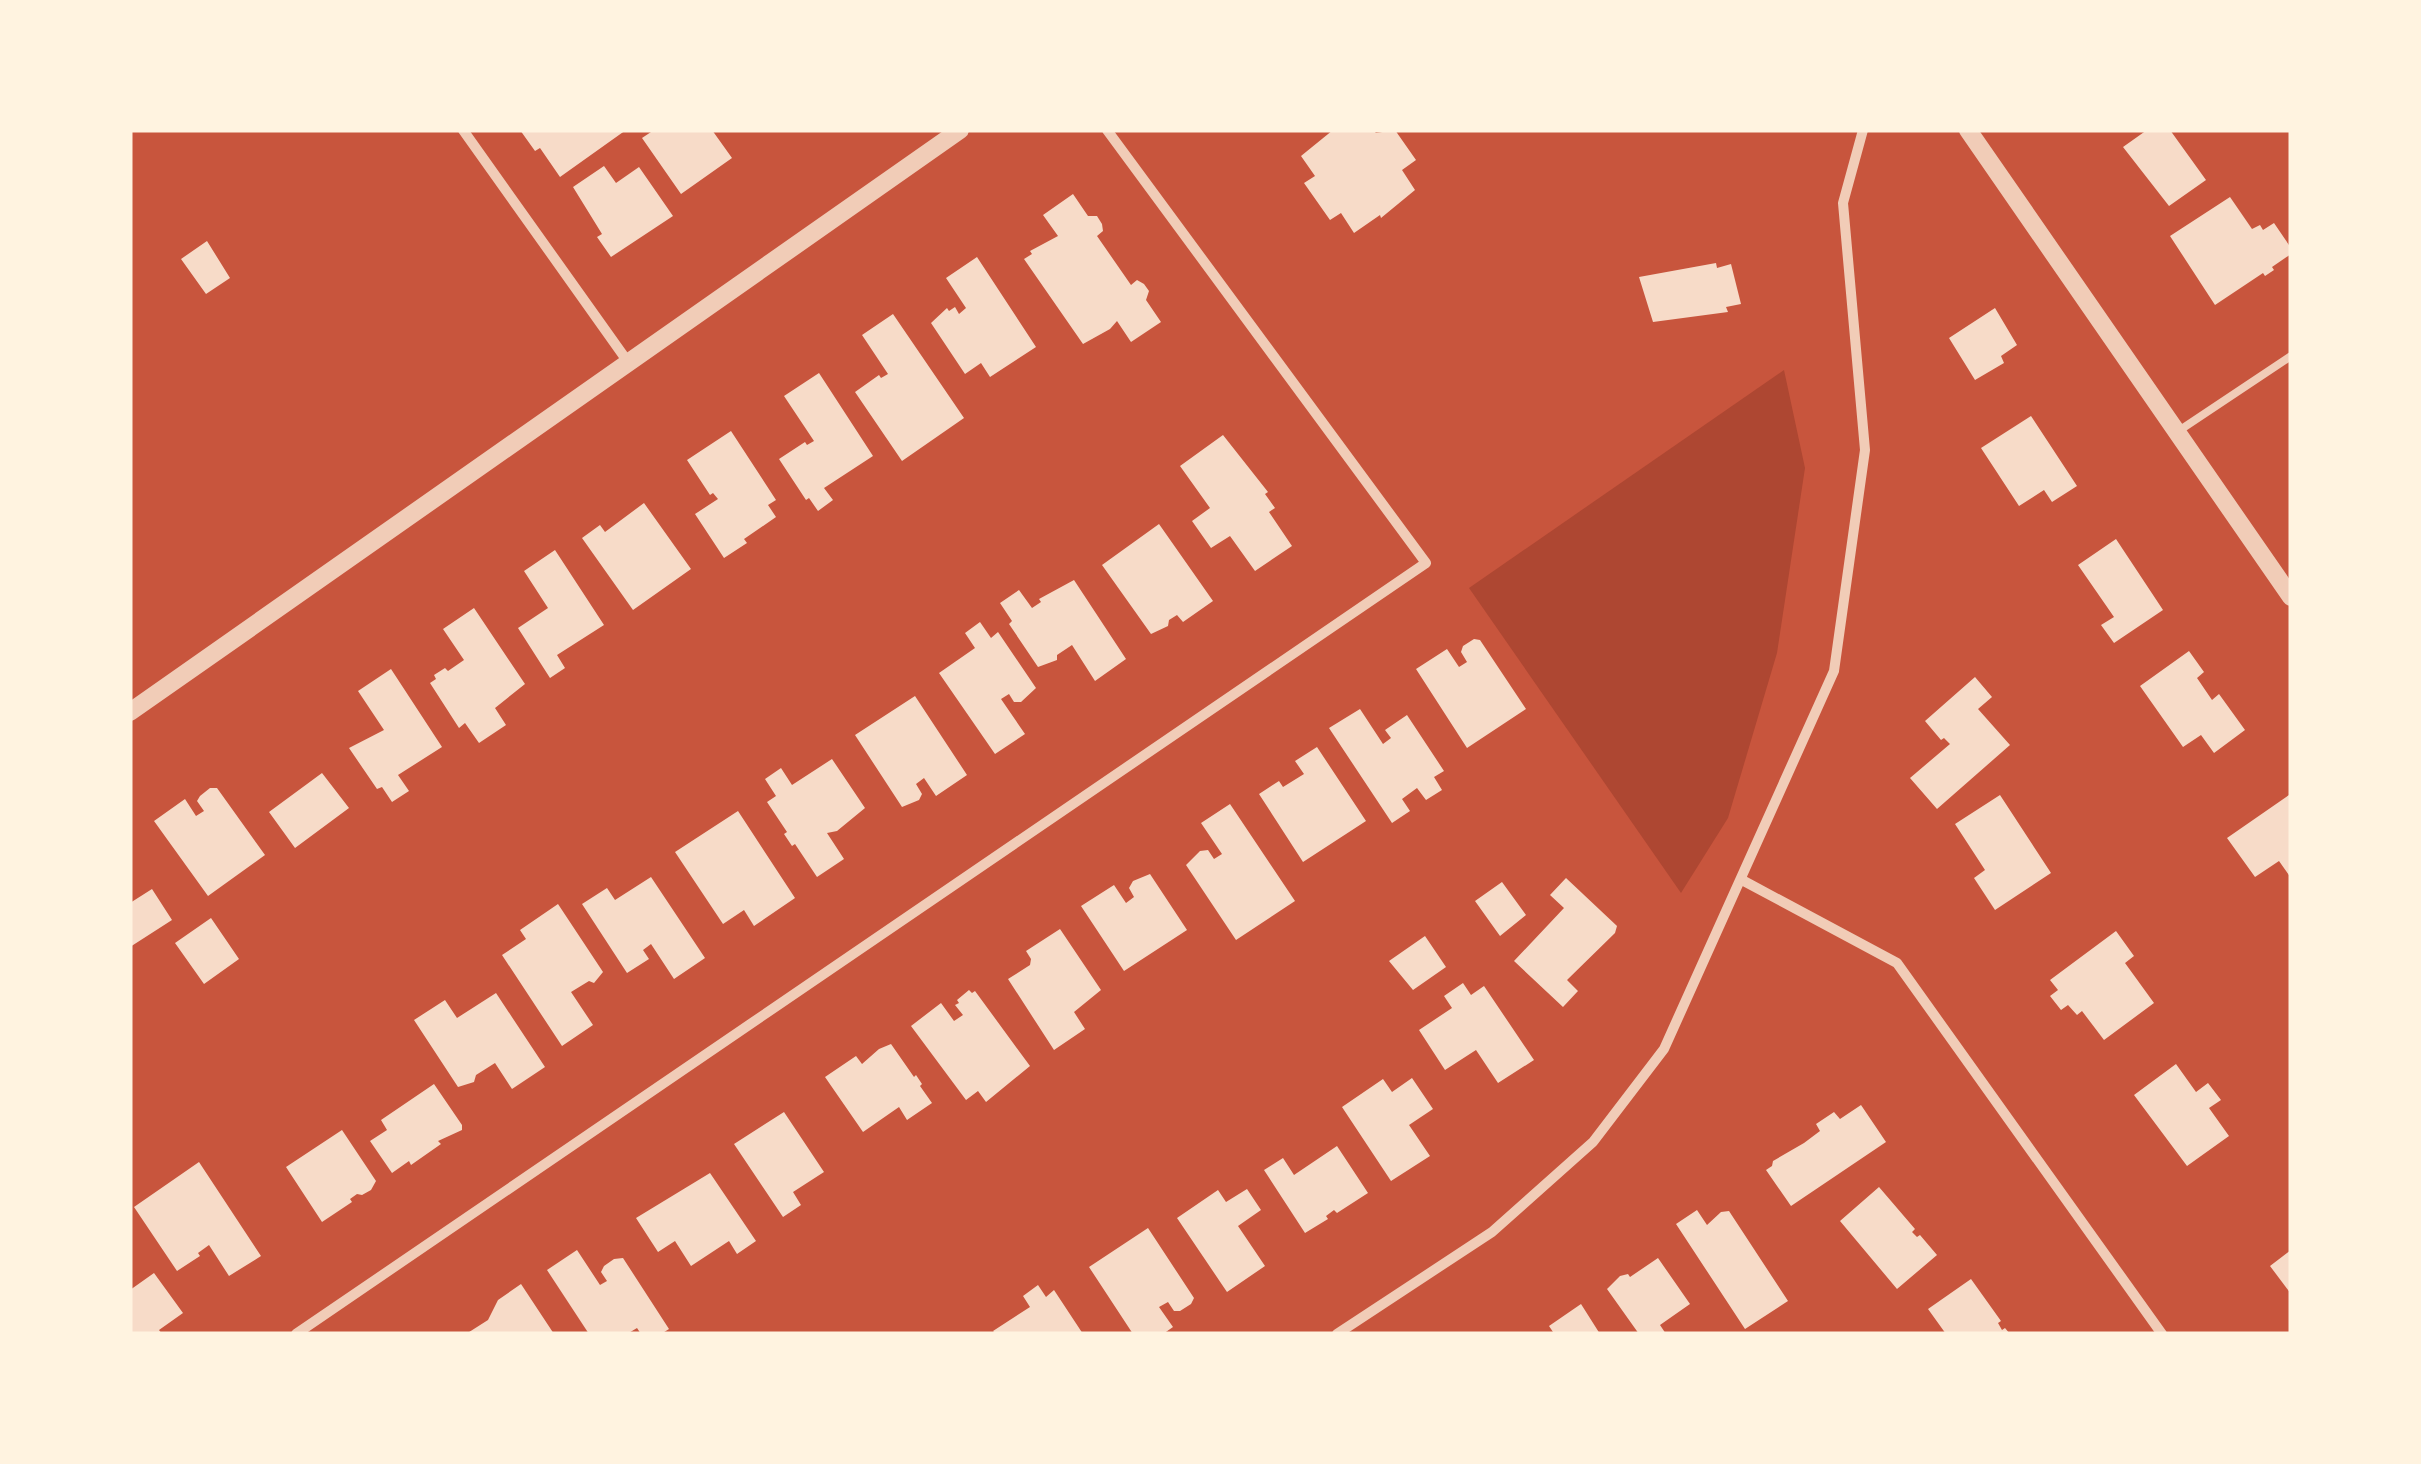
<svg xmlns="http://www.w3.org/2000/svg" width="2421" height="1464" viewBox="0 0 2421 1464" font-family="Jost,sans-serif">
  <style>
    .green { fill: #ae4732 }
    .building { fill: #f7dbc8 }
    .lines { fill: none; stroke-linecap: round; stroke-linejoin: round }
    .service { stroke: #f1ccb7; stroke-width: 8 }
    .minor { stroke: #f1ccb7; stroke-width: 10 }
    .tertiary { stroke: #f1ccb7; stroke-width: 18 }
  </style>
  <rect width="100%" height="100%" fill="#c8553d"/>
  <path class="green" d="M1784,370L1805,468L1777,653L1728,818L1681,893L1469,588Z"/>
  <path class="building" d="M520,130H626L560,177L540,148L535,151Z
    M654,130H712L732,158L681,194L642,138Z
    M1333,130H1373L1376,133L1395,130L1416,160L1402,170L1415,190L1381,218L1380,215L1354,233L1341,213L1330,220L1304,183L1315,176L1301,156Z
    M2147,130H2170L2206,180L2169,206L2123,147Z
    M604,166L616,183L639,167L673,216L611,257L597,237L602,234L573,187Z
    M1073,194L1088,216H1097L1102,224L1103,231L1097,236L1131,285L1137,280L1144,284L1149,291L1146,300L1161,322L1131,342L1117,321L1110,329L1083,344L1024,259L1032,254L1030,251L1058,236L1043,215Z
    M2230,197L2252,229L2260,225L2263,230L2274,223L2291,248V254L2272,267L2274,270L2265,276L2263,273L2215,305L2170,236Z
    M207,241L230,278L206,294L181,259Z
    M977,257L1036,347L990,377L981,363L965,374L931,323L947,308L949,311L955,307L959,314L966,308L946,278Z
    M1716,263L1717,268L1731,264L1741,304L1726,307L1728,312L1653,322L1639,277Z
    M1995,308L2017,345L2001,356L2004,363L1975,380L1949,338Z
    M893,314L964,418L902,461L855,392L879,375L881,378L888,374L862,335Z
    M819,373L873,456L824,488L833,500L818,511L809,498L806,500L779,459L805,442L807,445L814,441L784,396Z
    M2031,416L2077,486L2052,502L2044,490L2019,506L1981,448Z
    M731,431L776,500L768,505L776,517L744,539L747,543L724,558L695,514L718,499L713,493L710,495L687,460Z
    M1223,435L1268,492L1265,494L1275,508L1269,512L1292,546L1255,571L1230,536L1211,548L1192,521L1210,508L1180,466Z
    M644,503L691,569L633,610L582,538L600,525L605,532Z
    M1159,524L1213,601L1183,622L1177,615L1169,620L1168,626L1151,634L1102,565Z
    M2116,539L2163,610L2114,643L2101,625L2114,617L2078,565Z
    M555,550L604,625L557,655L565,668L550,678L518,628L548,608L524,571Z
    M1074,580L1126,659L1095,681L1072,645L1057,655V660L1038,667L1009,624L1012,621L1000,603L1019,590L1032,608L1041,602L1039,599Z
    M474,608L525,684L495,708L506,725L479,743L465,723L459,728L430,683L436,679L434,675L445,668L448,671L464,660L443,629Z
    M980,622L991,638L998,632L1036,688L1021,702H1014L1009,694L1001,699L1025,734L995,754L939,673L975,648L965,633Z
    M1474,639L1480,640L1526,709L1467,748L1416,669L1447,649L1459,667L1467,662L1461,652L1463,646Z
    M2189,651L2204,672L2197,678L2212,700L2219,694L2245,730L2214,753L2201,735L2183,747L2140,686Z
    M391,669L442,747L398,775L409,791L392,802L382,787L377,789L349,748L384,730L358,691Z
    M1975,677L1992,697L1978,709L2010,745L1937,809L1910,778L1950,744L1944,738L1941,740L1925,721Z
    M915,696L967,775L936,796L924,778L916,784L922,794L919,800L902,807L855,735Z
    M1360,709L1383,744L1391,738L1385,730L1407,715L1444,771L1434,777L1442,790L1426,800L1417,788L1402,799L1410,811L1392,823L1329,728Z
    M1317,747L1366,821L1303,862L1259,794L1279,781L1283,787L1304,774L1295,761Z
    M832,759L865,808L837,831L827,833L844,859L817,877L795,844L792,846L784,834L787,832L767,802L776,796L765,779L781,768L792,785Z
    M322,773L349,808L295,848L269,812Z
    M210,788H217L265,855L208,896L154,821L185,799L196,816L204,811L197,801L200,796Z
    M2000,795L2051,873L1995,910L1974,878L1985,870L1955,824Z
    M2289,795L2291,878L2279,861L2255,877L2227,838Z
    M1230,804L1295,901L1236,940L1186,865L1200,851L1208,850L1214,859L1222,854L1201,823Z
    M738,811L795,898L754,926L744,910L723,924L675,852Z
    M1150,874L1187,930L1124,971L1081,906L1114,885L1126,903L1134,897L1129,888L1133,881Z
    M651,877L705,958L674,979L651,944L643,950L649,959L627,973L582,904L607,888L615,900Z
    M1566,878L1617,926L1615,933L1567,980L1578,991L1563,1007L1514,961L1564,908L1550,895Z
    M1502,882L1526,915L1500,936L1475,901Z
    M152,889L172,920L130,947V903Z
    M558,904L603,972L594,983L589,981L571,992L593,1025L562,1046L502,955L526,939L520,930Z
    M211,918L239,959L204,984L175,943Z
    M1060,929L1101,990L1074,1012L1085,1029L1054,1050L1008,979L1030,965L1031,959L1026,951Z
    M2116,931L2134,956L2125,963L2154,1003L2104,1040L2082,1011L2077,1015L2068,1005L2061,1010L2050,996L2058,990L2050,980Z
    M1425,936L1446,967L1413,990L1389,961Z
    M1463,983L1471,995L1484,986L1534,1060L1498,1083L1476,1050L1445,1070L1419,1030L1452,1008L1444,996Z
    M969,990L972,993L975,991L1030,1066L986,1102L978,1091L966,1100L911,1026L941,1003L954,1021L963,1015L955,1005L959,1003L957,1000Z
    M496,993L545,1067L512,1089L495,1063L476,1075L474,1082L458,1087L414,1020L445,1000L457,1018Z
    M891,1044L914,1077L916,1075L922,1084L920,1086L932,1103L907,1120L899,1107L863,1132L825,1077L856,1056L862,1064L879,1049Z
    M2176,1064L2196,1092L2208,1083L2221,1100L2209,1108L2229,1136L2187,1166L2134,1095Z
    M1412,1078L1433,1109L1409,1125L1430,1156L1391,1181L1342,1107L1383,1079L1392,1092Z
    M434,1084L462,1125V1130L438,1141L441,1144L411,1165L409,1161L392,1173L370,1141L387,1130L381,1120Z
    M1861,1105L1886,1142L1791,1206L1766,1170L1772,1166L1773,1161L1804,1143L1820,1131L1816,1124L1834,1112L1840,1119Z
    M784,1112L824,1172L793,1192L801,1205L783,1217L734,1144Z
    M342,1130L376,1181L371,1190L362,1195L357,1194L350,1199L352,1202L322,1222L286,1167Z
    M1337,1146L1368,1193L1337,1213L1334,1210L1326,1216L1328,1219L1305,1233L1264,1170L1283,1158L1294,1175Z
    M199,1162L261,1256L229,1276L209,1245L198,1253L200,1256L177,1271L134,1207Z
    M710,1173L756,1241L737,1254L729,1241L691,1266L675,1241L658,1252L636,1218Z
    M1879,1187L1915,1229L1912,1232L1917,1237L1920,1235L1937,1255L1897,1289L1840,1221Z
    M1247,1189L1261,1210L1238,1226L1265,1266L1227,1292L1177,1218L1218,1190L1226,1202Z
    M1697,1210L1707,1225L1721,1212L1729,1211L1788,1301L1745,1329L1676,1224Z
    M1148,1228L1194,1298L1191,1304L1180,1311H1174L1168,1302L1159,1307L1173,1327L1163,1334H1133L1089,1267Z
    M577,1250L600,1285L607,1281L601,1272L604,1266L614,1259L623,1258L669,1329L661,1334H641L637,1328L627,1334H589L547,1270Z
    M2291,1250V1294L2270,1266Z
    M1658,1258L1690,1304L1660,1325L1666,1334H1639L1607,1289L1620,1276L1628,1274L1630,1277Z
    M154,1273L183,1313L159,1330L162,1334H130V1290Z
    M1971,1279L2001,1321L1998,1323L2002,1330L2005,1328L2010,1334H1946L1928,1309Z
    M521,1284L554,1334H466L488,1320L498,1300Z
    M1038,1285L1046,1297L1054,1290L1083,1334H996L993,1331L1030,1307L1023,1296Z
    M1581,1304L1600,1334H1550L1553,1332L1549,1326Z"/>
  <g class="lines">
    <path class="service" d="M2177,432L2291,356"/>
    <path class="minor" d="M463,130L628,362
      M1742,880L1897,963L2162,1334
      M296,1334L1426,563L1107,130
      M1337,1334L1492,1232L1593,1142L1664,1049L1834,671L1865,450L1843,203L1863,130"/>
    <path class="tertiary" d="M1968,130L2291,597
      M130,712L960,130"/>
  </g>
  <rect width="2421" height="1464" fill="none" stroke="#fff3e0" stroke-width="265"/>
</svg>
